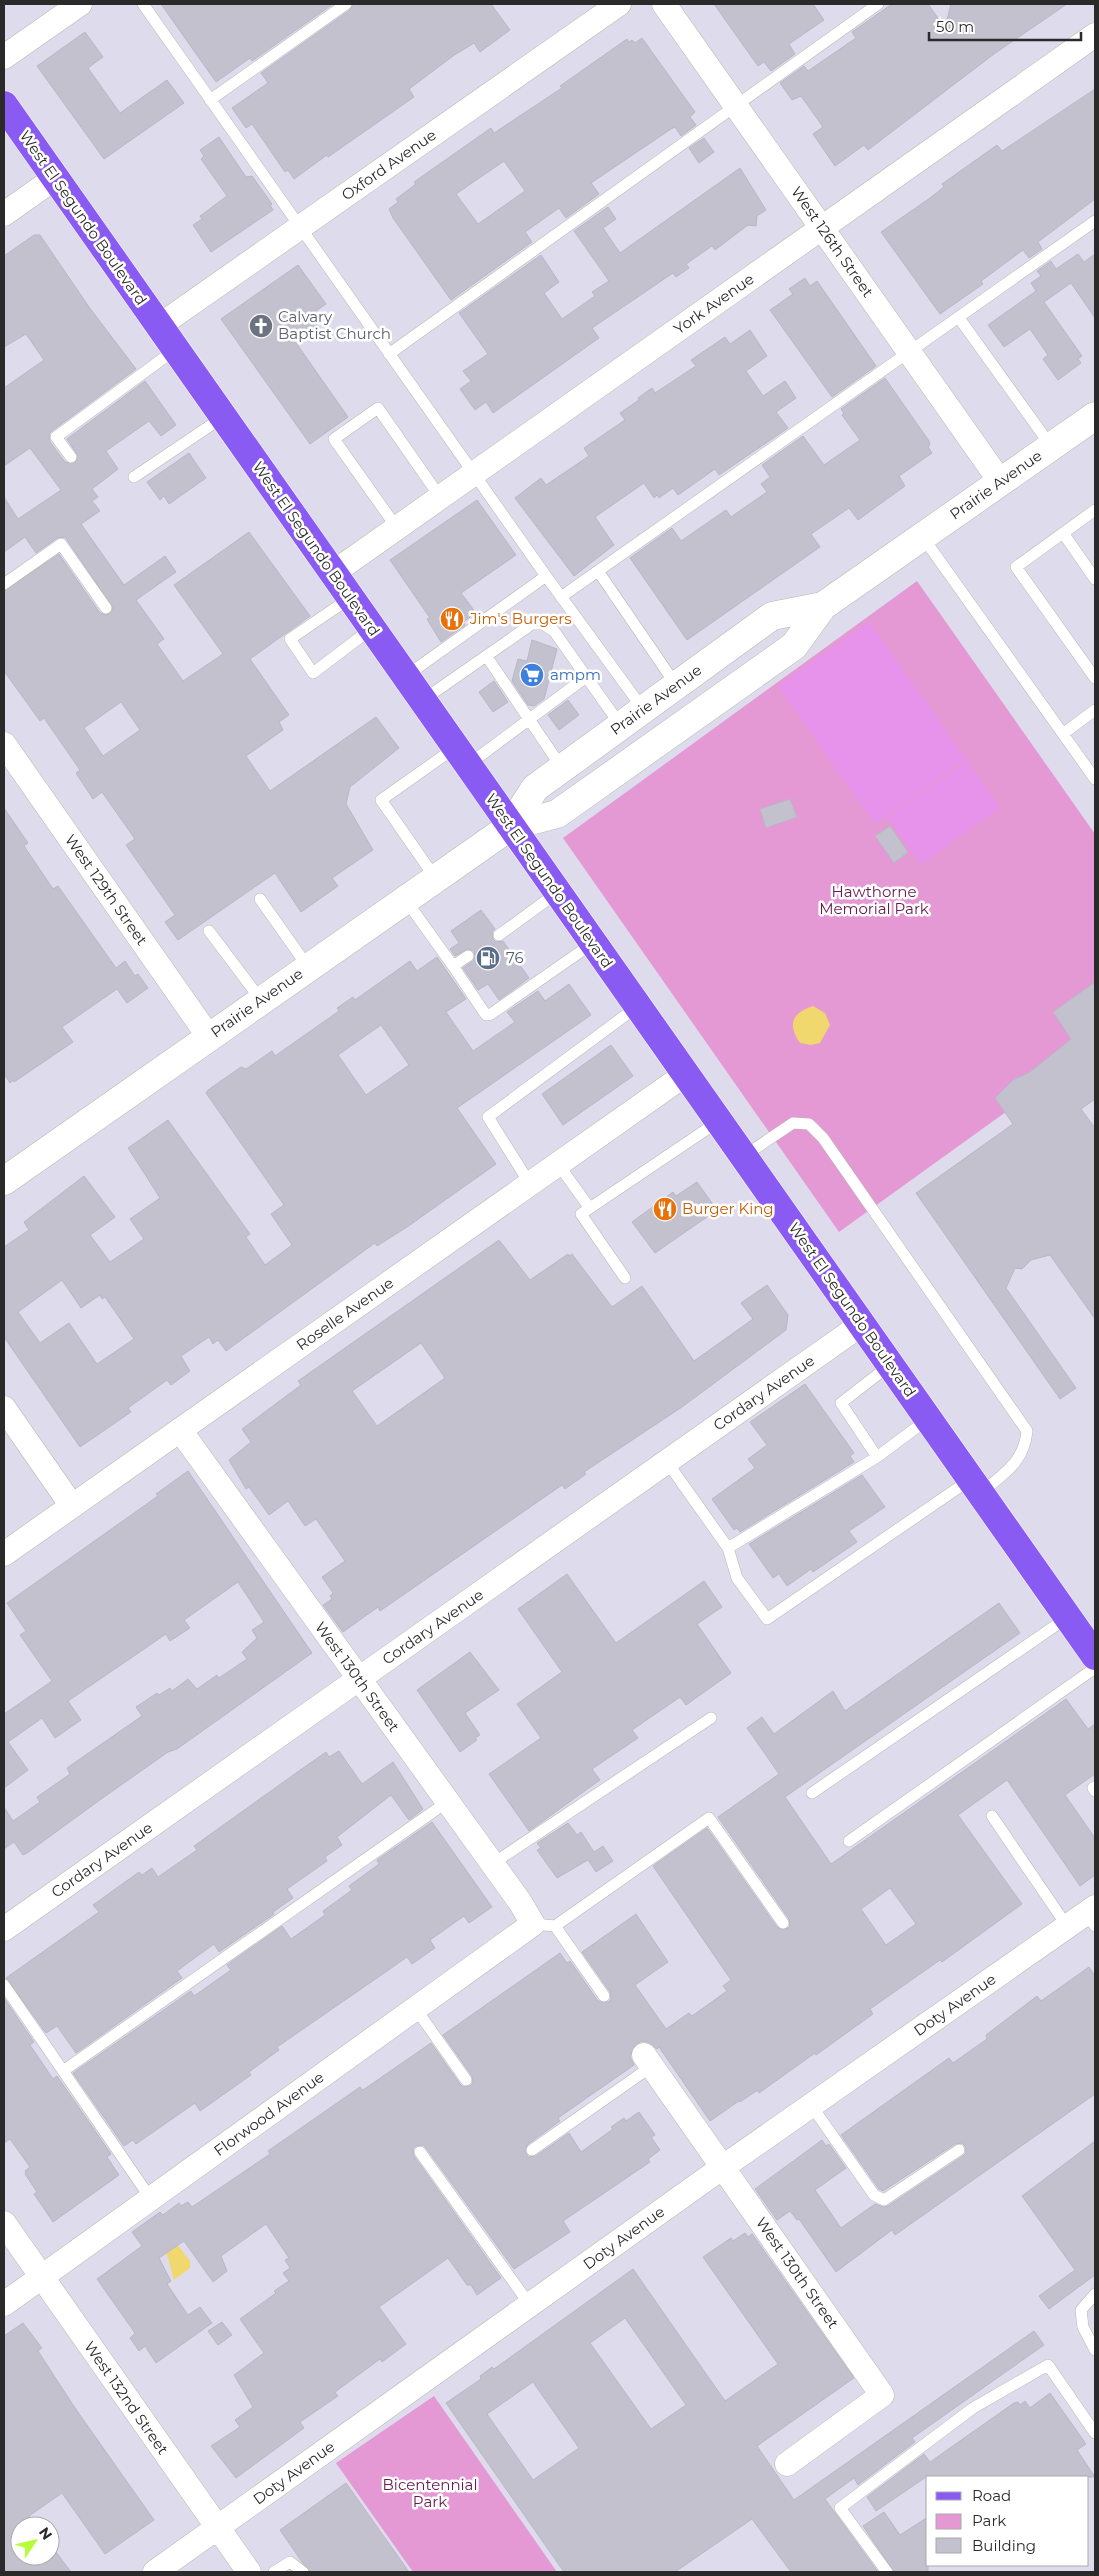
<svg xmlns="http://www.w3.org/2000/svg" width="1099" height="2576" viewBox="0 0 1099 2576" font-family="Montserrat,sans-serif">
  <style>
    .green { fill: #e498d4 }
    .pitch { fill: #e893eb }
    .water { fill: #f0d76e }
    .building { fill: #c3c1ce; stroke: #b9b6c8; fill-rule: evenodd }
    .lines { fill: none; stroke-linecap: round; stroke-linejoin: round }
    .lane-casing { stroke: #b6baac; stroke-width: 12 }
    .street-casing { stroke: #b6baac; stroke-width: 25 }
    .secondary-casing { stroke: #b6baac; stroke-width: 29 }
    .primary-casing { stroke: #fff; stroke-width: 29 }
    .lane { stroke: #fff; stroke-width: 11 }
    .street { stroke: #fff; stroke-width: 24 }
    .secondary { stroke: #fff; stroke-width: 28 }
    .primary { stroke: #8a5bf2; stroke-width: 28 }
    .labels { text-anchor: middle; stroke-width: 5; stroke-linejoin: round; paint-order: stroke }
    .street-label { font-size: 15px; fill: #2a2a2a; stroke: #fff }
    .worship-label { font-size: 15px; fill: #5b616d; stroke: #fff; text-anchor: start }
    .food-label { font-size: 15px; fill: #c56008; stroke: #fff; text-anchor: start }
    .shop-label { font-size: 15px; fill: #366cbe; stroke: #fff; text-anchor: start }
    .park-label { font-size: 15px; fill: #68194e; stroke: #fff }
    .service-label { font-size: 15px; fill: #4e5e75; stroke: #fff; text-anchor: start }
  </style>
  <rect width="100%" height="100%" fill="#dedcec"/>
  <path class="green" d="M917,581L1095,834V1048L839,1232L563,838Z
    M434,2396L557,2572H413L336,2463Z"/>
  <path class="pitch" d="M869,622L966,759L875,824L778,686Z
    M967,761L1000,808L921,864L887,817Z"/>
  <path class="water" d="M813,1006L825,1013L830,1025L820,1043L811,1045L800,1043C787,1024 792,1013 813,1006Z
    M177,2244L190,2261V2268L174,2280L166,2251Z"/>
  <path class="building" d="M161,4H333L252,61L250,58L216,82Z
    M353,4H491L510,30L480,52L474,43L453,56L409,89L414,97L328,157L327,155L294,179L288,170L285,172L252,124L246,128L232,108L268,83L261,73L350,10Z
    M714,4H813L824,20L789,44L795,54L771,71L764,62L758,66Z
    M892,4H928L945,28L951,4H1067L994,54L868,150L864,145L835,166L813,134L823,127L801,96L792,100L780,83L804,66L808,71L856,38L852,32Z
    M85,32L103,57L88,68L120,113L167,80L184,103L104,159L37,66Z
    M642,38L695,112L690,117L696,125L681,136L675,127L671,129L591,183L599,194L566,218L559,208L525,232L532,242L451,300L393,218L389,209L398,202L396,199L416,184L414,182L491,128L494,133L562,88L560,86L627,39L629,42L632,40L635,43ZM504,161L525,191L478,224L456,194Z
    M1095,89V199L1038,242L1042,249L1029,258L1023,250L981,281L983,284L940,314L881,232L930,198L944,187L942,184L997,145L1002,151Z
    M219,137L246,177L252,176L272,204L270,205L273,210L211,252L193,225L202,219L200,216L227,196L201,159L204,156L200,150Z
    M704,138L714,152L699,163L689,148Z
    M740,168L766,210L757,216L756,226L748,225L715,250L712,246L686,264L689,268L676,277L673,273L592,328L599,338L493,413L486,402L475,410L460,389L471,381L463,371L488,354L459,313L541,255L559,282L544,293L562,319L595,296L592,292L609,281L574,231L608,207L616,219L603,228L620,253Z
    M34,235H40L89,307L136,369L52,431L49,434L50,442L65,462L75,463L78,456L67,439L145,381L176,425L161,436L149,421L106,451L118,469L92,489L98,497L92,501L100,511L81,524L124,585L165,556L176,572L136,600L164,639L157,644L183,681L223,654L174,585L249,532L310,616L250,659L289,715L279,722L283,730L246,756L270,791L376,717L399,748L350,787L346,804L373,850L332,878L338,886L301,912L275,873L178,940L165,922L175,915L126,845L135,839L102,792L93,799L76,773L80,770L44,718L40,721L4,671V591L59,554L100,613L107,615L113,608L65,537L57,538L36,553L25,537L4,552V497L18,519L61,490L30,448L4,466V388L44,360L26,334L4,347V256ZM121,702L140,730L103,756L84,728Z
    M1078,254L1084,262L1095,254V318L1071,283L1044,302L1082,356L1078,359L1081,363L1058,380L1043,359L1048,355L1030,329L1004,347L988,325L1036,291L1031,283L1041,276L1037,271L1051,261L1056,269Z
    M298,265L326,304L310,315L317,325L294,340L348,417L310,444L221,319Z
    M805,278L810,286L817,281L876,366L832,397L770,310L793,294L789,289Z
    M750,330L767,356L746,371L763,396L785,381L796,398L776,412L788,428L719,475L715,469L678,495L673,488L659,498L657,495L654,498L644,483L595,517L614,545L574,576L515,498L541,478L546,485L589,456L584,448L625,420L620,413L639,400L638,398L652,388L655,393L696,366L691,360L725,337L730,344Z
    M885,378L929,441L930,445L928,447L932,453L899,476L905,486L858,520L849,508L811,534L820,547L687,640L630,558L672,528L681,541L726,510L731,517L767,492L761,484L770,477L762,465L803,436L824,465L860,440L842,415L844,413L841,409Z
    M189,453L206,478L169,504L164,496L160,500L147,482Z
    M477,500L516,555L461,593L476,613L463,622L465,625L441,642L427,619L430,618L390,560Z
    M532,640L557,649L544,699L534,706L528,705L512,681L518,659L527,661Z
    M494,681L508,702L493,712L479,692Z
    M568,700L579,715L559,730L548,715Z
    M790,799L797,817L766,828L760,809Z
    M4,808L28,843L24,846L53,889L58,886L116,968L125,961L135,976L138,974L148,988L127,1003L117,989L62,1027L73,1042L14,1082L13,1080L10,1083L4,1074Z
    M890,826L908,852L894,863L875,836Z
    M481,910L495,929L492,932L493,939L496,942L503,941L529,978L499,1000L488,984L478,990L463,968L474,960V951L467,949L455,956L450,949L459,943L451,931Z
    M437,957L466,999L446,1012L473,1051L515,1022L507,1012L538,991L545,1001L569,984L591,1015L457,1108L496,1164L407,1227L377,1246L375,1243L226,1351L218,1340L213,1344L209,1337L181,1356L190,1371L171,1385L167,1380L128,1408L131,1412L80,1447L4,1337V1247L29,1230L24,1222L84,1176L115,1217L90,1235L110,1262L144,1239L130,1219L160,1198L128,1148L168,1120L250,1234L246,1237L265,1265L292,1245L271,1214L284,1205L206,1093L208,1090L241,1067L246,1069L272,1051L275,1056L339,1011L337,1008L353,997L355,1000L410,961L417,971ZM381,1025L409,1065L366,1095L338,1055ZM62,1280L81,1308L100,1295L102,1299L105,1297L134,1339L97,1364L69,1323L40,1343L18,1312Z
    M1095,982V1099L1081,1109L1095,1128V1319L1050,1255L1031,1260L1022,1269L1015,1268L1006,1288L1076,1388L1060,1399L916,1193L1013,1124L995,1098L1013,1080L1030,1072L1071,1039L1053,1012Z
    M611,1045L633,1076L563,1125L542,1094Z
    M697,1182L717,1210L655,1253L632,1222L673,1192L676,1196Z
    M499,1240L530,1280L568,1254L569,1256L572,1254L612,1307L642,1286L694,1361L753,1319L741,1303L767,1285L788,1315L786,1330L682,1407L584,1472L586,1474L565,1489L562,1485L380,1611L378,1607L343,1632L323,1605L332,1599L330,1596L333,1593L322,1577L345,1561L316,1519L305,1526L288,1501L269,1515L249,1487L246,1489L229,1460L251,1442L242,1429L301,1385L298,1381ZM421,1343L445,1378L377,1426L352,1391Z
    M805,1384L854,1453L850,1456L854,1462L740,1532L737,1528L734,1530L712,1499L755,1468L748,1459L767,1445L750,1422Z
    M188,1471L312,1653L177,1749L168,1752L104,1797L27,1853L23,1855L14,1842L4,1849V1807L13,1821L40,1802L37,1797L70,1774L67,1768L142,1716L136,1707L157,1693L159,1695L170,1688L172,1691L188,1679L197,1689L217,1675L219,1678L247,1659L242,1652L257,1638L252,1630L264,1622L238,1582L184,1620L190,1628L170,1641L166,1634L68,1701L81,1720L55,1738L42,1718L8,1742L28,1770L4,1788V1714L52,1681L20,1635L26,1631L7,1603L158,1496L156,1494Z
    M862,1475L885,1507L849,1531L857,1542L813,1572L811,1569L787,1586L779,1574L773,1578L749,1544Z
    M567,1574L616,1643L704,1581L722,1607L697,1624L731,1673L686,1705L680,1697L632,1730L638,1738L592,1769L600,1780L529,1831L489,1774L541,1738L517,1704L562,1672L518,1609Z
    M999,1603L1020,1633L785,1797L831,1864L1066,1699L1088,1729L1095,1724V1774L1065,1795L1095,1838V1875L1080,1886L1007,1780L958,1815L1022,1904L942,1962L940,1960L870,2009L873,2014L816,2055L815,2053L759,2093L758,2090L740,2102L739,2101L710,2121L659,2047L657,2049L650,2043L643,2041L636,2044L630,2056L634,2065L558,2118L560,2121L528,2144L525,2151L528,2157L536,2156L569,2133L581,2152L613,2129L611,2127L624,2118L626,2121L639,2112L655,2135L651,2137L660,2150L648,2159L650,2162L563,2221L570,2232L514,2269L426,2148L423,2145L416,2146L413,2149L414,2156L501,2278L477,2295L471,2285H467L448,2258L379,2307L406,2344L382,2362L380,2359L335,2392L338,2396L300,2422L304,2428L236,2478L211,2446L240,2427L235,2420L253,2407L234,2375L264,2353L240,2319L276,2293L274,2291L289,2281L283,2273L290,2268L285,2260L289,2258L266,2224L221,2256L227,2271L213,2282L184,2241L159,2258L171,2281L167,2284L188,2315L200,2307L212,2323L156,2363L145,2346L139,2351L130,2338L135,2333L97,2279L142,2246L132,2232L160,2212L163,2215L179,2203L181,2206L188,2202L192,2207L270,2154L268,2151L360,2087L363,2090L431,2043L460,2084L463,2087L470,2086L473,2083L472,2076L443,2035L560,1953L567,1963L570,1961L598,2001L608,2002L611,1999L610,1992L582,1952L636,1914L668,1962L635,1985L666,2029L689,2013L692,2016L727,1991L723,1986L731,1980L653,1866L707,1828L777,1927L783,1930L790,1927L789,1919L718,1817L779,1774L747,1728L762,1717L774,1734L833,1691L845,1711ZM890,1888L916,1924L886,1945L861,1909Z
    M470,1652L499,1690L465,1713L480,1735L475,1738L477,1740L460,1752L417,1690Z
    M339,1751L362,1784L393,1762L423,1809L409,1820L391,1795L337,1837L342,1845L325,1857L327,1861L287,1889L293,1898L273,1912L274,1914L219,1952L214,1944L177,1971L182,1978L76,2053L57,2026L46,2033L6,1978L99,1912L93,1905L139,1872L142,1875L152,1868L158,1877L197,1850L194,1846L296,1773L326,1752L329,1757Z
    M432,1822L492,1907L469,1923L464,1916L430,1940L435,1948L412,1964L407,1957L377,1978L277,2047L279,2050L249,2072L251,2075L200,2111L195,2103L136,2144L133,2140L124,2146L73,2073L191,1991L194,1996L231,1970L227,1965L282,1926L291,1939L325,1915L323,1911L352,1890L349,1886L379,1864L377,1860Z
    M568,1823L577,1835L581,1832L594,1852L603,1846L613,1861L596,1872L588,1860L557,1878L537,1850L541,1848L537,1843Z
    M1089,1967L1095,1976V2094L895,2235L892,2230L836,2272L799,2219L797,2220L790,2211L777,2220L755,2189L822,2140L826,2146L829,2144L846,2168L815,2190L841,2228L875,2204L884,2207L888,2206L963,2156L966,2153L965,2146L962,2143L955,2144L883,2191L879,2189L841,2135L949,2058L953,2063L987,2039L986,2035L1037,1996L1041,2001Z
    M4,1998L34,2042L30,2045L53,2079L57,2076L111,2154L107,2157L119,2175L53,2222L34,2194L37,2192L25,2174L26,2173L25,2171L30,2167L10,2139L4,2143Z
    M1095,2141V2275L1049,2309L1039,2296L1075,2270L1022,2196Z
    M745,2233L748,2237L752,2234L854,2378L757,2446L794,2500L1034,2331L1044,2345L912,2438L915,2442L858,2485L854,2478L825,2499L878,2572H791L752,2519L675,2572H564L446,2403L481,2379L480,2376L492,2367L494,2369L633,2269L725,2401L778,2364L703,2257L731,2238L733,2241ZM625,2318L686,2405L651,2429L590,2343ZM533,2382L579,2448L533,2480L487,2414Z
    M222,2322L232,2335L218,2345L208,2331Z
    M23,2323L42,2348L38,2351L75,2408L154,2520L105,2554L62,2493L29,2516L36,2526H20V2556H50V2544L71,2572H4V2336Z
    M1050,2393L1086,2444L1077,2450L1095,2477H926L876,2511L867,2497L924,2454L930,2462L1014,2403L1018,2402L1020,2405L1025,2401L1030,2408Z
    M346,2483L390,2545L409,2572H310L302,2562L280,2530Z
    M884,2512L900,2535L928,2517V2572H894L863,2526Z"/>
  <g class="lines">
    <g class="lane-casing">
      <path id="lane" d="M143,4L546,576L643,709
        M210,100L346,4
        M959,318L1051,446
        M389,354L878,4
        M71,457L56,437L176,349
        M134,477L223,417
        M1095,510L1016,567L1095,678
        M397,528L334,439L378,408L440,497
        M1063,533L1095,579
        M922,536L1095,779
        M598,571L676,685
        M4,584L61,544L106,608
        M561,597L1095,221
        M350,598L290,639L313,673L371,629
        M487,657L562,768
        M406,676L546,576
        M423,700L532,624H543L554,631L621,726
        M1064,733L1095,710
        M468,765L586,677
        M436,879L381,800L456,747
        M260,899L308,967
        M405,899L453,966L468,956
        M209,931L261,1000
        M499,935L558,892
        M453,966L486,1015L491,1014L593,943
        M744,1156L793,1123L809,1124L823,1138L1027,1431C1024,1463 1003,1474 981,1493
        M558,1164L589,1207
        M530,1184L488,1117L638,1006
        M625,1278L581,1214L719,1121
        M890,1365L841,1403L877,1457L928,1419
        M667,1462L728,1548L877,1457
        M728,1548L737,1578L767,1619L971,1479
        M1095,1787L1093,1788L1095,1791
        M812,1793L1068,1617
        M992,1816L1067,1926
        M849,1841L1095,1668
        M492,1864L711,1718
        M1086,1913L1095,1926
        M533,1924L555,1926L709,1818L783,1923
        M555,1926L604,1996
        M4,1985L151,2199
        M416,2009L466,2080
        M63,2071L447,1802
        M811,2105L874,2195L884,2200L959,2150
        M532,2150L652,2066
        M420,2152L530,2305
        M1095,2294L1081,2310L1083,2327L1095,2350
        M274,2572L290,2562L303,2572
        M887,2572L840,2508L973,2408L1048,2365L1095,2433"/>
    </g>
    <g class="street-casing">
      <path id="street" d="M664,4L1000,481
        M4,57L80,4
        M4,214L55,178
        M159,326L619,4
        M333,573L1095,35
        M4,744L209,1037
        M4,1408L72,1506
        M4,1554L686,1074
        M4,1929L862,1324
        M644,2055L882,2395L787,2464
        M4,2223L249,2572
        M4,2304L533,1924L520,1902L180,1430
        M155,2572L723,2167L1095,1907"/>
    </g>
    <g class="secondary-casing">
      <path id="secondary" d="M511,826L535,788L772,616L823,606
        M4,1181L511,826L557,814L794,646L823,606L1095,416"/>
    </g>
    <g class="primary-casing">
      <path id="primary" d="M4,105L1095,1656"/>
    </g>
    <use href="#lane" class="lane"/>
    <use href="#street" class="street"/>
    <use href="#secondary" class="secondary"/>
    <use href="#primary" class="primary"/>
  </g>
  <defs>
    <g id="church-disc" transform="scale(1.25)"><circle r="9.5" fill="#6b7280" stroke="#fff"/><path d="M-1.2-6h2.4v3.5h3.3v2.4h-3.3V6h-2.4V-.1h-3.3v-2.4h3.3Z" fill="#fff"/></g>
    <g id="restaurant-disc" transform="scale(1.25)"><circle r="9.5" fill="#e8710a" stroke="#fff"/><path d="M-5-6h1v4h1v-4h1v4h1v-4h1v5L-1.5 .5V6h-2V.5L-5-1ZM5-6V6H3V1.5H1.5Q1.5-4 5-6Z" fill="#fff"/></g>
    <g id="supermarket-disc" transform="scale(1.25)"><circle r="9.5" fill="#3f7fe0" stroke="#fff"/><path d="M-6-5.5h2.5l.6 2H6L4.5 2H-2.5L-4.4-4H-6ZM-1.5 3.2a1.3 1.3 0 1 0 .1 0ZM3 3.2a1.3 1.3 0 1 0 .1 0Z" fill="#fff"/></g>
    <g id="fuel-disc" transform="scale(1.25)"><circle r="9.5" fill="#5c6f8a" stroke="#fff"/><path d="M-5.5-6h7V0h2V4h1.3V-2.5L3-4.5l.8-.8L6-3V5H2.5V1h-1V6h-7ZM-4.2-4.7v3.2H.2V-4.7Z" fill="#fff"/></g>
  </defs>
  <g fill-rule="evenodd">
    <use href="#church-disc" x="261" y="326"/>
    <use href="#restaurant-disc" x="452" y="619"/>
    <use href="#supermarket-disc" x="532" y="675"/>
    <use href="#fuel-disc" x="488" y="958"/>
    <use href="#restaurant-disc" x="665" y="1209"/>
  </g>
  <g class="labels">
    <g class="street-label">
      <text transform="translate(389 165) rotate(-35)" y="5">Oxford Avenue</text>
      <text transform="translate(83 218) rotate(55)" y="5">West El Segundo Boulevard</text>
      <text transform="translate(832 242) rotate(55)" y="5">West 126th Street</text>
      <text transform="translate(714 304) rotate(-35)" y="5">York Avenue</text>
      <text transform="translate(996 485) rotate(-35)" y="5">Prairie Avenue</text>
      <text transform="translate(316 549) rotate(55)" y="5">West El Segundo Boulevard</text>
      <text transform="translate(656 700) rotate(-36)" y="5">Prairie Avenue</text>
      <text transform="translate(549 881) rotate(55)" y="5">West El Segundo Boulevard</text>
      <text transform="translate(106 890) rotate(55)" y="5">West 129th Street</text>
      <text transform="translate(257 1003) rotate(-35)" y="5">Prairie Avenue</text>
      <text transform="translate(852 1310) rotate(55)" y="5">West El Segundo Boulevard</text>
      <text transform="translate(345 1314) rotate(-35)" y="5">Roselle Avenue</text>
      <text transform="translate(764 1393) rotate(-35)" y="5">Cordary Avenue</text>
      <text transform="translate(433 1627) rotate(-35)" y="5">Cordary Avenue</text>
      <text transform="translate(357 1677) rotate(54)" y="5">West 130th Street</text>
      <text transform="translate(102 1860) rotate(-35)" y="5">Cordary Avenue</text>
      <text transform="translate(955 2005) rotate(-35)" y="5">Doty Avenue</text>
      <text transform="translate(269 2114) rotate(-36)" y="5">Florwood Avenue</text>
      <text transform="translate(624 2238) rotate(-36)" y="5">Doty Avenue</text>
      <text transform="translate(797 2273) rotate(55)" y="5">West 130th Street</text>
      <text transform="translate(126 2398) rotate(55)" y="5">West 132nd Street</text>
      <text transform="translate(294 2473) rotate(-36)" y="5">Doty Avenue</text>
    </g>
    <g class="worship-label">
      <text x="278" y="322">Calvary<tspan x="278" dy="17">Baptist Church</tspan></text>
    </g>
    <g class="food-label">
      <text x="470" y="624">Jim's Burgers</text>
      <text x="682" y="1214">Burger King</text>
    </g>
    <g class="shop-label">
      <text x="550" y="680">ampm</text>
    </g>
    <g class="park-label">
      <text x="874" y="897">Hawthorne<tspan x="874" dy="17">Memorial Park</tspan></text>
      <text x="430" y="2490">Bicentennial<tspan x="430" dy="17">Park</tspan></text>
    </g>
    <g class="service-label">
      <text x="506" y="963">76</text>
    </g>
  </g>
  <rect width="1099" height="2576" fill="none" stroke="#2a2a2a" stroke-width="10"/>
  <rect x="926" y="2476" width="162" height="90" fill="#ffffff" stroke="#aaaaaa"/>
  <rect x="936" y="2492" width="25" height="8" fill="#8a5bf2" stroke="#aaaaaa"/>
  <text x="972" y="2501" font-size="15" fill="#2a2a2a">Road</text>
  <rect x="936" y="2514" width="25" height="15" fill="#e498d4" stroke="#aaaaaa"/>
  <text x="972" y="2526" font-size="15" fill="#2a2a2a">Park</text>
  <rect x="936" y="2538" width="25" height="15" fill="#c3c1ce" stroke="#aaaaaa"/>
  <text x="972" y="2551" font-size="15" fill="#2a2a2a">Building</text>
  <g transform="translate(35 2541) rotate(55)"><circle r="24" fill="#ffffff" stroke="#aaaaaa"/>
  <path d="M0-4L9 19L0 12L-9 19Z" fill="#b7fc3a"/>
  <text y="-8" font-size="14" font-weight="bold" text-anchor="middle" fill="#2a2a2a">N</text>
  </g>
  <path d="M929 32v8h152v-8" fill="none" stroke="#2a2a2a" stroke-width="2.5"/>
  <text x="936" y="32" font-size="15" fill="#2a2a2a" stroke="#ffffff" stroke-width="4" paint-order="stroke">50 m</text>
</svg>
